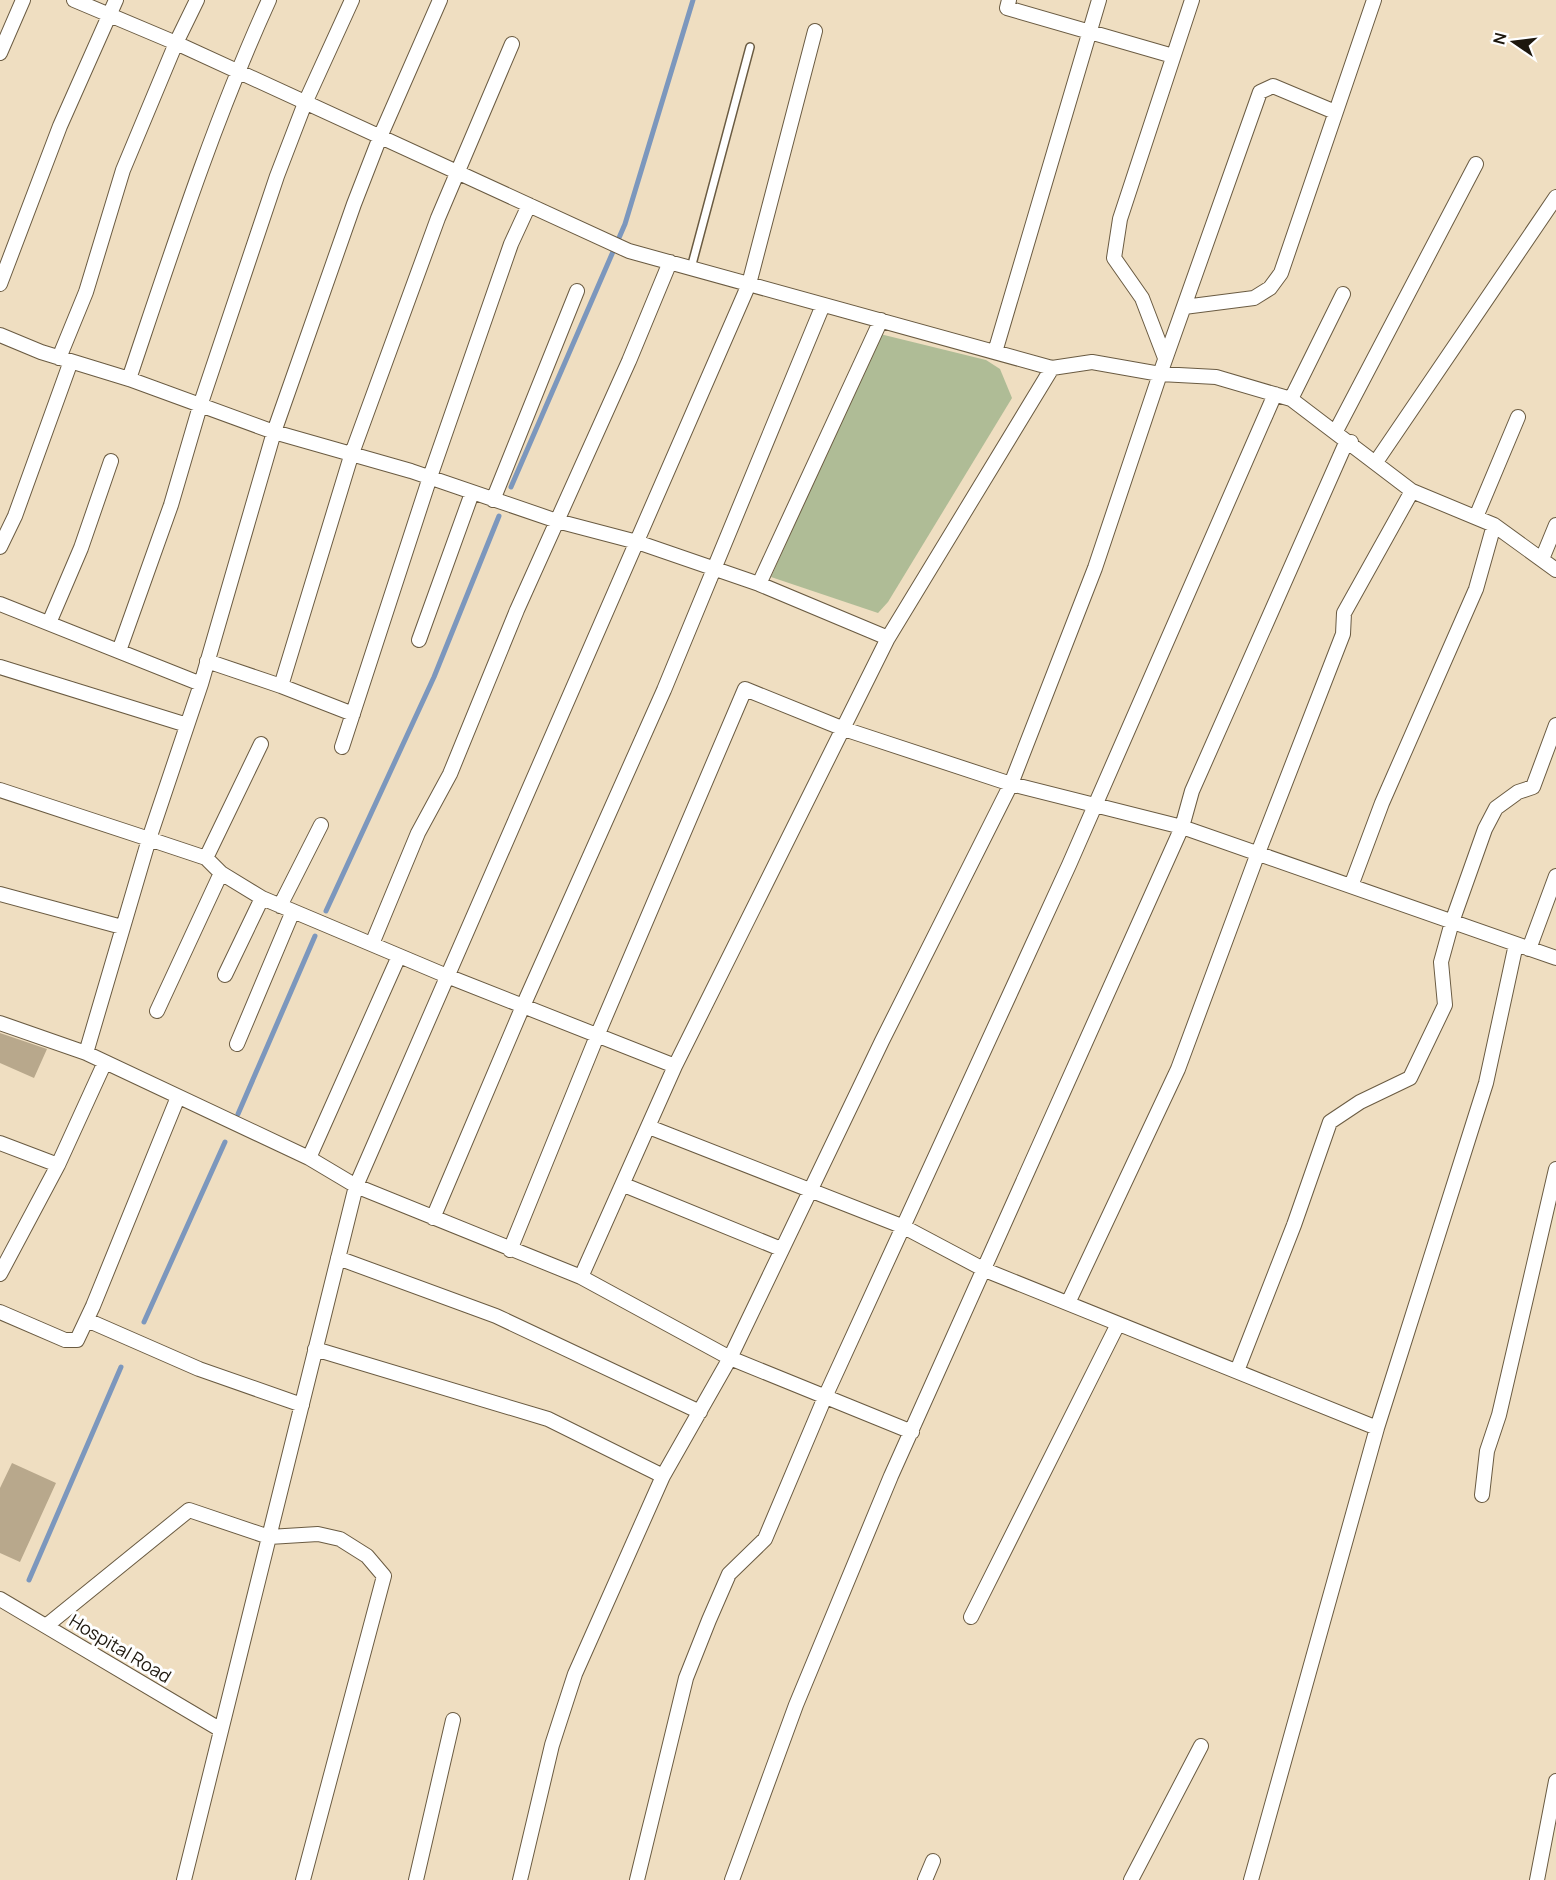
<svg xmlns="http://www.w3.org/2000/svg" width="1556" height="1880" viewBox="0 0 1556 1880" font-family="Manrope,sans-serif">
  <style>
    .green { fill: #afbc96 }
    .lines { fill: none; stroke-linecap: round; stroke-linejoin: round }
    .stream { stroke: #7c97bd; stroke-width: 5 }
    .building { fill: #b8a88c }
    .service-casing { stroke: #6a5b42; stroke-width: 10 }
    .minor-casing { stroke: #6a5b42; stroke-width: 16 }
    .service { stroke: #fff; stroke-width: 7 }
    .minor { stroke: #fff; stroke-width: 14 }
    .labels { text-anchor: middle; stroke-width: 6; stroke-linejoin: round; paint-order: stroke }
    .street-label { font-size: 18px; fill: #1d170d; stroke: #fff }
  </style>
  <rect width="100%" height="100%" fill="#efdec1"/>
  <path class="green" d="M880,334L986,360L1000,369L1012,398L888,602L878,613L771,577Z"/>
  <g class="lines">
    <path class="stream" d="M511,487L625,224L693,0
      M326,911L434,677L499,516
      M238,1114L315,936
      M144,1322L225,1142
      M29,1580L121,1367"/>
  </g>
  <path class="building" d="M0,1033L47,1049L34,1078L0,1063Z
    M12,1463L56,1483L20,1562L0,1553V1488Z"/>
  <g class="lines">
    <g class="service-casing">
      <path id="service" d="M691,268L750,47"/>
    </g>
    <g class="minor-casing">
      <path id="minor" d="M74,0L176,43L629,251L1052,368L1092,362L1160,374L1216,377L1291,399L1412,491L1494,525L1556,570
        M1009,0L1007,8L1173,56
        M0,53L23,0
        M0,284L60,126L116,0
        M1184,307L1254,298L1270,288L1281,273L1374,0
        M0,335L41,352L129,379L274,432L411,471L557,521L637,542L759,584L888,638
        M995,352L1099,0
        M59,358L86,292L123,170L176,43L197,0
        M1165,358L1142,298L1114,258L1120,219L1192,0
        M129,379C172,251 213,123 269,0
        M1291,399L1343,294
        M1336,431L1476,164
        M1376,462L1556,197
        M493,500L577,291
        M1476,517L1518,417
        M0,547L15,516L71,361
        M1542,559L1556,525
        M759,584L881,320
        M0,604L201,684
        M49,623L81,548L111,461
        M419,640L472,493
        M119,651L171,505L200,406L277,176L305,103L352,0
        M207,661L281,686L353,714
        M0,667L187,725
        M281,686L351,456L438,218L512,44
        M342,747L430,477L511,244L529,205
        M0,790L149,839L201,684L274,432L354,204L380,137L440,0
        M206,858L261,744
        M1351,886L1382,803L1476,589L1494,525
        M0,894L122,927
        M280,906L321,825
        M372,944L418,833L450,774L517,610L629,361L670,262
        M1529,949L1556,876
        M225,975L262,898
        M157,1011L221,873
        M0,1023L86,1053L309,1158L356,1186L581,1277L730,1358L912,1432
        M237,1044L293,911
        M86,1053L149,839L206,858L221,873L262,898L447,976L675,1066
        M649,1127L904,1227L985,1270L1377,1428
        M0,1143L58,1165
        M309,1158L399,956
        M624,1185L781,1249
        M433,1218L523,1006L664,690L823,305
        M510,1250L597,1036L745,689L844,729L1011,784L1182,827L1556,958
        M338,1258L496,1316L700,1412
        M0,1274L58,1165L105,1062
        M581,1277L675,1066L888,638L1052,368
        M1068,1303L1178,1069L1258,853L1343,634L1344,613L1412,491
        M0,1312L65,1340H77L93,1306L178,1097
        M87,1320L199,1369L302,1405
        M315,1349L548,1419L663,1476
        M1237,1371L1294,1225L1330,1122L1360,1102L1410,1078L1445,1005L1441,962L1452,922L1485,829L1496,808L1518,792L1533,787L1556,725
        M1482,1495L1487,1451L1499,1415L1556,1169
        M0,1599L221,1730
        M971,1617L1118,1324
        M46,1626L189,1510L269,1537L318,1534L340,1539L367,1556L384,1576L303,1880
        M184,1880L356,1186L749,284L815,31
        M416,1880L453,1720
        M520,1880L552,1745L575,1674L663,1476L730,1358L882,1041L1011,784L1095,568L1160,374L1260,92L1273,86L1335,112
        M637,1880L686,1678L709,1620L729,1574L765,1539L825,1397L1069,865L1275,394
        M732,1880L796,1705L891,1476L1182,827L1192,791L1345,445L1351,442
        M925,1880L933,1861
        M1131,1880L1201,1746
        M1251,1880L1377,1428L1486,1083L1516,944
        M1537,1880L1556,1781"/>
    </g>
    <use href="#service" class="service"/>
    <use href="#minor" class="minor"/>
  </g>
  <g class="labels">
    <g class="street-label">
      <text transform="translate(120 1649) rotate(31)" y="6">Hospital Road</text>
    </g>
  </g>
  <g transform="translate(1514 42) rotate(284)" stroke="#ffffff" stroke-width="4.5" paint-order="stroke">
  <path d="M0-4.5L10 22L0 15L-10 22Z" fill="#1d170d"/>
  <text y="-9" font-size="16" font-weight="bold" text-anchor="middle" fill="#1d170d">N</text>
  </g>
</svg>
